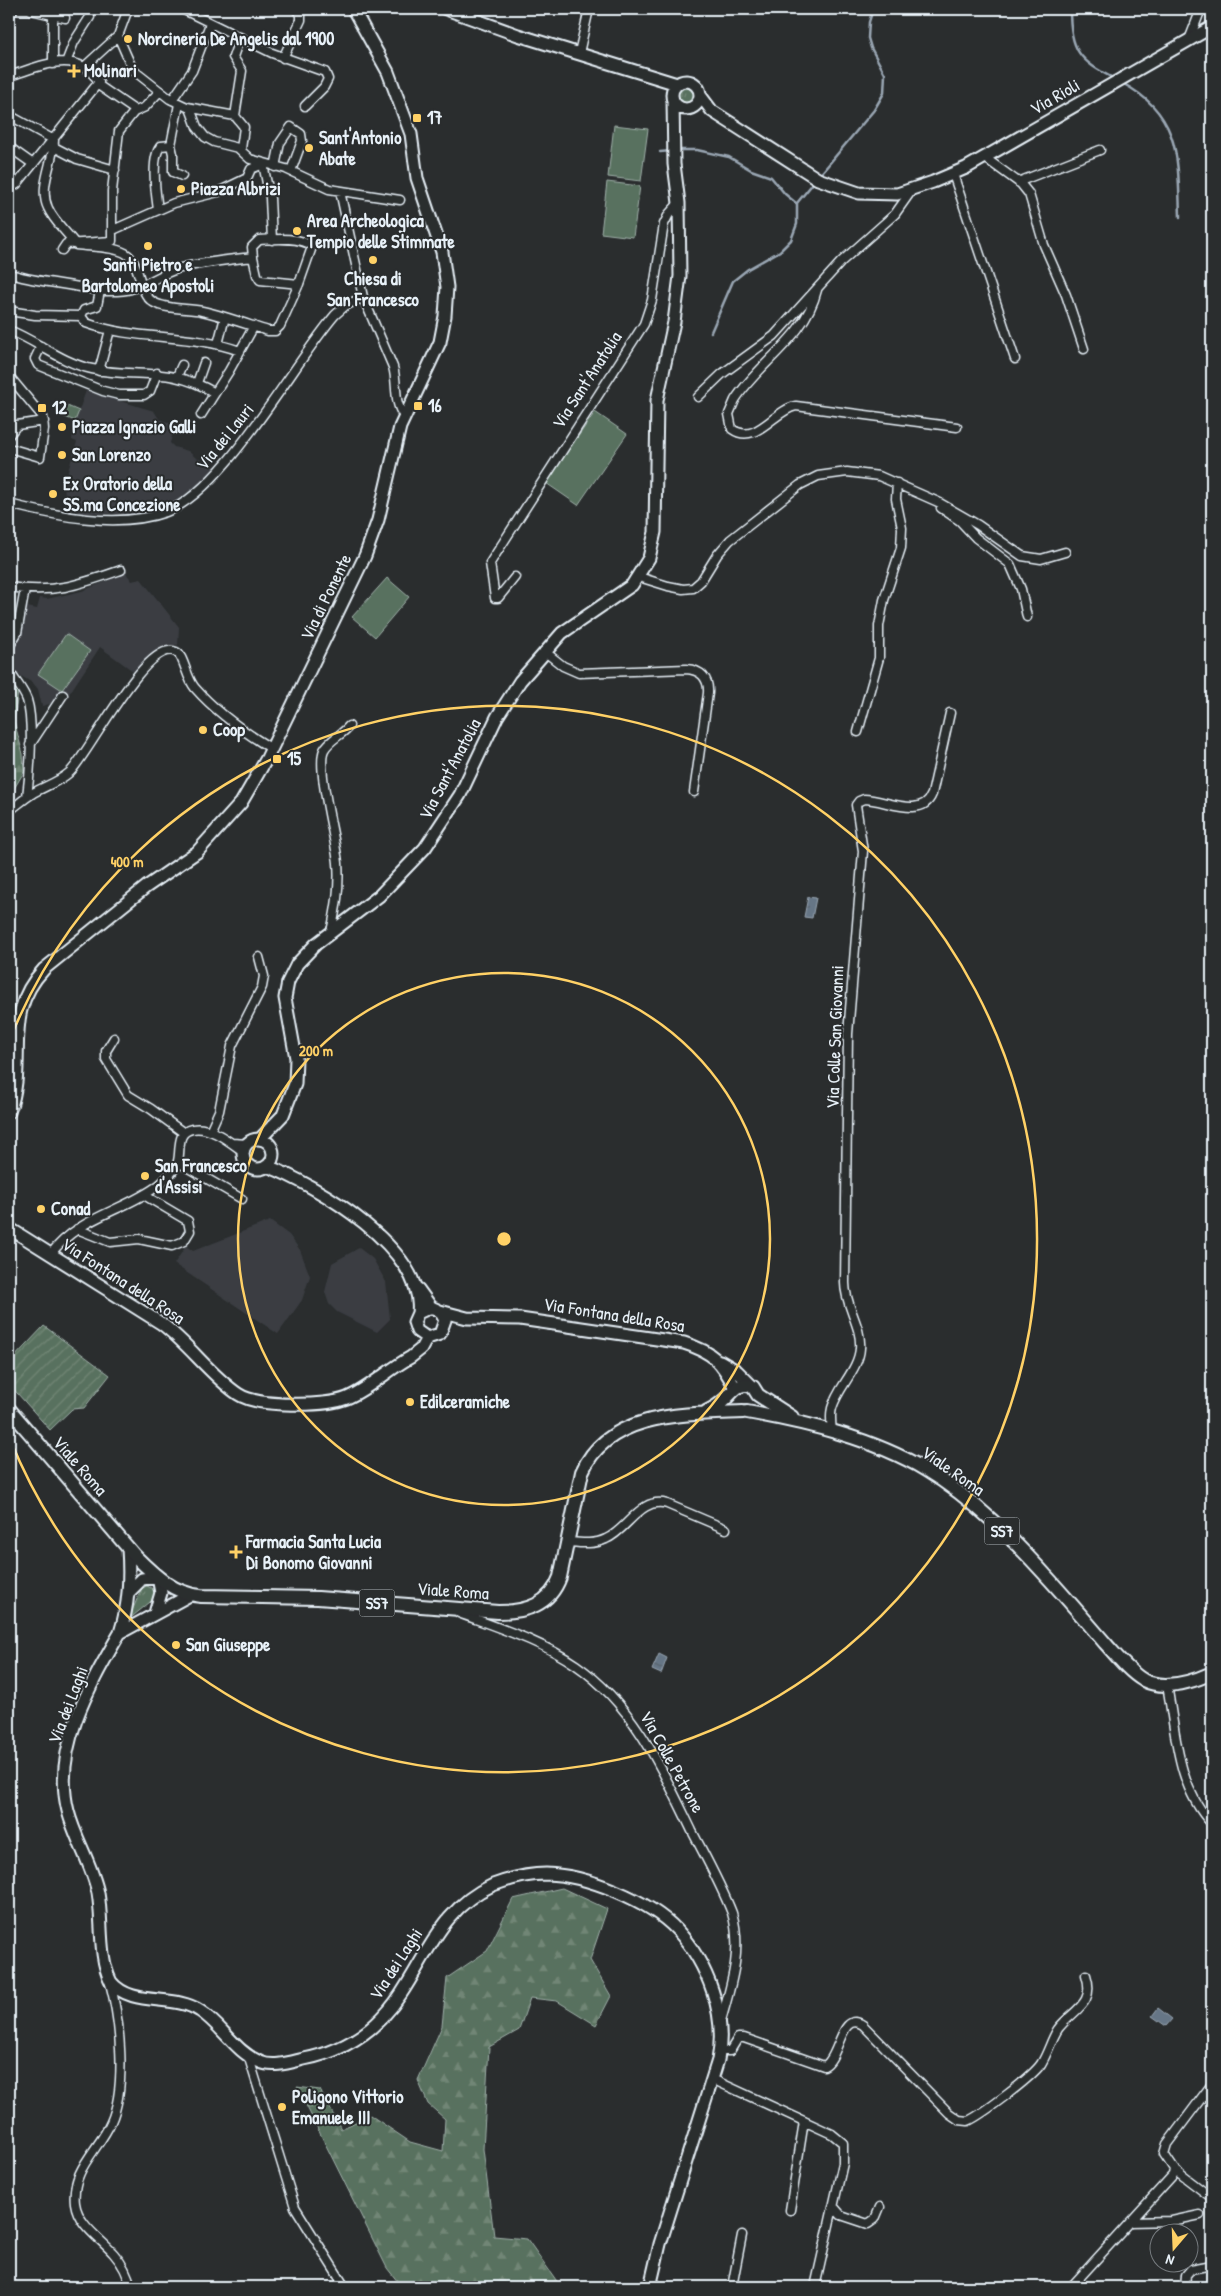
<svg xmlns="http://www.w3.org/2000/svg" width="1221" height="2296" viewBox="0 0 1221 2296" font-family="'Patrick Hand',sans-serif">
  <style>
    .built { fill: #3b3e43 }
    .grass { fill: url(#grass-tufts); stroke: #a0b1ab }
    .forest { fill: url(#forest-firs); stroke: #a0b1ab }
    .garden { fill: url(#garden-furrows); stroke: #a0b1ab }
    .pitch { fill: #59715e; stroke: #a0b1ab }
    .water { fill: url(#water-ripples); stroke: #9aa7b4 }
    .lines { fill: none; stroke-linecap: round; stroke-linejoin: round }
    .stream { stroke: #9aa7b4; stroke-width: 2.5 }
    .street-casing { stroke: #e8f1f8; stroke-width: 11 }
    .secondary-casing { stroke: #e8f1f8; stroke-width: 15 }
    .primary-casing { stroke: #e8f1f8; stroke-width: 16 }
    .street { stroke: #2a2d2e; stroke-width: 8 }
    .secondary { stroke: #2a2d2e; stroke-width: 11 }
    .primary { stroke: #2a2d2e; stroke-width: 12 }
    .ring { fill: none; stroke: #ffd166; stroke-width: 2.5 }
    .poi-dot { fill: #ffd166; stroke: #2a2d2e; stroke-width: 2 }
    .labels { text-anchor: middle; stroke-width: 4; stroke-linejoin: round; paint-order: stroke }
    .shield { fill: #2a2d2e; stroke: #afb6bb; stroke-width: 1 }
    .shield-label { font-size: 16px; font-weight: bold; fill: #e8f1f8 }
    .poi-label { font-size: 18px; font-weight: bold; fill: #e8f1f8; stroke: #2a2d2e; text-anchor: start }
    .street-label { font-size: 18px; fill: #e8f1f8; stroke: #2a2d2e }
    .centre { fill: #ffd166; stroke: #2a2d2e; stroke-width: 2.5 }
    .ring-label { font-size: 15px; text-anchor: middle; font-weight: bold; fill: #ffd166; stroke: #2a2d2e; stroke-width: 4; stroke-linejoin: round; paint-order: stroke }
  </style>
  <defs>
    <pattern id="grass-tufts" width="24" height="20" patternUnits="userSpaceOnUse" patternTransform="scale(1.25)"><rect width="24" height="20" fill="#59715e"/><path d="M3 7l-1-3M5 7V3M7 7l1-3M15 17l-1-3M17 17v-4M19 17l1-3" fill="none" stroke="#718676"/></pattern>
    <pattern id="forest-firs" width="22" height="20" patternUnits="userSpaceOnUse" patternTransform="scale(1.25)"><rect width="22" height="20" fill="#59715e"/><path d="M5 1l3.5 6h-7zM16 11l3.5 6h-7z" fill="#718676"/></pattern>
    <pattern id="garden-furrows" width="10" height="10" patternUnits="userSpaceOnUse" patternTransform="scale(1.25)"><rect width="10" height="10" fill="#59715e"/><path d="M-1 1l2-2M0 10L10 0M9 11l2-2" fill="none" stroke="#718676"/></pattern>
    <pattern id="water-ripples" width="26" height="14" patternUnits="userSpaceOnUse" patternTransform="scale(1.25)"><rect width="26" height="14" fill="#667686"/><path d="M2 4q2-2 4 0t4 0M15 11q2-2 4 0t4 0" fill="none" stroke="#565f68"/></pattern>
  </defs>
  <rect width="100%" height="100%" fill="#2a2d2e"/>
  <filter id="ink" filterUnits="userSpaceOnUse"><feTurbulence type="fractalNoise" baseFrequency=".02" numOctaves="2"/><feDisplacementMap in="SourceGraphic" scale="10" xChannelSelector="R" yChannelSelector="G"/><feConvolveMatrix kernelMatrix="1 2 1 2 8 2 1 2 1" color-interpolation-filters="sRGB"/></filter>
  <g filter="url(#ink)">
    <path class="built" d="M86,391L154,411L159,419L175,425L170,443L174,447L188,451L196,458L210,463L214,467L199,488L184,499L166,508L139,514L79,513L77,505L66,508L64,484L77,442L72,440L75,421Z
      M126,573L132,581L141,579L179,627L178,645H165L133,671L100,647L67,697L60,693L53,703L42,706L38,689L33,683L14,672L9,660L12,647L19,641L27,607L37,609L40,598L47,599L82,591Z
      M270,1221L289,1235L300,1250L310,1276L302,1300L278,1334L174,1264L186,1246L193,1251Z
      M359,1248L373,1259L386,1282L390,1319L377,1332L337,1312L329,1304L325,1292L332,1263Z"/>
    <path class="grass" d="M676 94a9 9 0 1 1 18 0a9 9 0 1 1-18 0Z
      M65,405L79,411L75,421L60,415Z
      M147,1586L153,1589L155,1598L128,1620L142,1588Z"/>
    <path class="forest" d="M9,678L18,692L14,721L23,754L24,772L9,797Z
      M562,1888L607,1909L590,1960L611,1996L596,2025L557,2001L530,1998L519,2030L489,2047L483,2149L494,2236L527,2239L561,2287H402L387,2268L297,2087L320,2090L341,2129L370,2115L410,2142L443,2151L445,2119L428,2104L418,2080L442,2026L447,1978L487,1951L513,1899Z"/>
    <path class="garden" d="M44,1326L110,1375L84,1408L72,1409L50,1430L9,1384V1363Z"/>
    <path class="pitch" d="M614,125L648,129L641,181L608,177Z
      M607,182L640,186L633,237L601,233Z
      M595,412L627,434L578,505L546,483Z
      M387,578L409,597L375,637L352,617Z
      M66,634L90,651L62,690L38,674Z"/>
    <path class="water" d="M808,897L816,898L812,918L804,917Z
      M659,1654L667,1658L661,1674L652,1670Z
      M1158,2008L1172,2019L1166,2026L1152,2016Z"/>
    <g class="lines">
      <path class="stream" d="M1070,9C1070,50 1079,61 1115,79
        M1122,83C1181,114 1178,159 1180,217
        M677,150H697L729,157L751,170L771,177L785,194L796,203
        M660,152L671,151
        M819,176L874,110L884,93L885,74L871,48L868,38L869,22L873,9
        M711,332L733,281L748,269L780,251L791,240L797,224V203L814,182"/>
      <g class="street-casing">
        <path id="street" d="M9,9H31
          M182,9L272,53L325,72L328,79L324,87L305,106
          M31,10L65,18
          M53,15V64
          M118,36L133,70L170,99L187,107L235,116L242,71L233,57L240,37
          M1189,40L1201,9
          M579,53L589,9
          M283,58L301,20V14L295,9
          M67,60L74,42L90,17
          M84,67L118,36L128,9
          M9,76C40,67 76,47 99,82L17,184L9,189
          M98,85L136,111
          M172,100L192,71L210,24
          M190,108L197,127L205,137L214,142L238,148L250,159L286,169L329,189L400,200
          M9,115L54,140C54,161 38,187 48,208C54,222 68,233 76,245C91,247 112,246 125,253C142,263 137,292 153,302C166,310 188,308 202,311C224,316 246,324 268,331H275L280,326L299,284L312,247C302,236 273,239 259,240L252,247L253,257C228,260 202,262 177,269C161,274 147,285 131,289C122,292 110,291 100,291L97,306L84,310L81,316
          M235,116L244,127L241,149
          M171,145L173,154V172L182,176
          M9,147L33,164
          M54,147L77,159L115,170
          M984,157L1021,184L1029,194L1044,245L1066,295L1084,349
          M275,167L280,143L291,127L301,134L302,141L291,171
          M953,174L1015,359
          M1018,182L1100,150
          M340,191L363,297L393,367C398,384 393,402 404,416
          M158,210C156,195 150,157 161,146L171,145L179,104
          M113,230L174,203L218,192L247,178L251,169L263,164L270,198L272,240
          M62,250L66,244L112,241V191L119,131L134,112L145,107L160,91
          M253,257L257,275L260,280L299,284
          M14,275C42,283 72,284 100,291
          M817,290C805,338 760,361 735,400L729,414L732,429C756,446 774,410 796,406L957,427
          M9,311L35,315L81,316
          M81,316L86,323C135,341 191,333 240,351
          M9,330C37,341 62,363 92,369C139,379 168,365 215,393
          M218,344L225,317
          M41,346L35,359L38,365L103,391L119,395H144L150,391L157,373
          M99,371L110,330
          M9,376L43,417L44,429L40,457L9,448
          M177,376L182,365
          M197,383L204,363
          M698,397L722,374L774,336L842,261L895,214L912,190
          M201,415L229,371L254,326
          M9,435L17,425L44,421
          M9,504C56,516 119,529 166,512C225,490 292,365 335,315L345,306L363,297
          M941,508L960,521L976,538L1010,564L1021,589L1027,617
          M515,577L498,598H495L490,563L644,324L652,300L664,224L669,214L679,203
          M639,577L668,586L683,589L693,588L701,581L717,555L730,540L800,485L818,476L847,472L879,476L938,502L978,525L1022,556L1041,559L1065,552
          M9,587C54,594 78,585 121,570
          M9,647L17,633L25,589
          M544,651L563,666L579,673L686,669C701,670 709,678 708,693L694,792
          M9,670C14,680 23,689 27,700C34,722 30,774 27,797
          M858,732L879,658V626L884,600L901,548L902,528L896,499L897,483
          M30,745L63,695
          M9,811C17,805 25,798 33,793C45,786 59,782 70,772C89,754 147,637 176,652C184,655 186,678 195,688C216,712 244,732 272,749
          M331,932C336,909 340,887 338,863C336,840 316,768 324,750C329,740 342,735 349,726
          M114,1038L106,1051V1059L128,1095L151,1109L184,1133
          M210,1131L219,1111L232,1046L262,987L264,976L259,957
          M232,1143L247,1144
          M178,1162L242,1199
          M77,1229L110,1242L139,1239L172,1246L184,1241L190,1231L188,1221L144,1195
          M50,1255C79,1216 123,1212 159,1185C166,1179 176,1170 178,1161C181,1149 176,1132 192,1129C210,1125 230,1142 244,1152
          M832,1431C831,1423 830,1415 832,1408C838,1387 859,1369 860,1348C862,1326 845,1306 845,1283L848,1034L863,851L856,805L859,801L864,799C885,799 922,820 932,794L950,713
          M568,1542C580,1543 594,1545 606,1539C628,1530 640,1496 667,1504L726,1529
          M459,1613C499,1628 541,1641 576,1665C634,1705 662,1769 692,1831C706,1858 721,1885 732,1913C743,1950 731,1985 721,2021
          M1167,1685C1176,1734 1177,1787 1212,1824
          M110,1983C120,2020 127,2086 111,2122C99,2150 71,2169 75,2203C78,2225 100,2238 114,2254C122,2263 128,2275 131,2287
          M720,2051H730L738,2038H744L824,2066C840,2059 840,2010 863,2025L949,2113L959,2120L968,2121C983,2114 1032,2077 1041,2064C1048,2053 1051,2040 1058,2029C1072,2010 1096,2005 1086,1975
          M248,2055L295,2207L345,2287
          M712,2079L832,2134L843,2143V2163L815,2287
          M1174,2169L1164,2154L1167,2144L1212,2084
          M833,2206L841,2215L868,2224L875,2219L880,2207
          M790,2210L804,2121
          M1130,2222L1172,2221L1200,2215
          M732,2287L742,2235
          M1071,2287L1173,2175L1174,2169L1212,2198
          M1185,2287L1186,2275L1191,2269L1212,2265"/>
      </g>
      <g class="secondary-casing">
        <path id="secondary" d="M446,9L518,35L677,84
          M672 95a14 14 0 1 1 28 0a14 14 0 1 1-28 0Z
          M700,95L712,111L818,179L859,193L897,194L933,182L966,168L1212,27
          M9,1112C29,1059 0,1016 44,969L146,887L197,852L241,803L267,758L365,556L378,520L400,427L440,342L445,316L447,287L442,252L417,178L411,134L388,72L353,9
          M260,1139L283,1115L295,1084L296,1058L285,998L288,982L297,964L316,944L379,896L425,848L460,795L497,717L520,681L562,633L632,585L649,558L655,532L657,400L674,322L680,276L679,203L674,164L673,100
          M243 1154a15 15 0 1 1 30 0a15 15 0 1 1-30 0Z
          M267,1166C317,1185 426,1250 418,1313
          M9,1228L162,1324C190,1345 210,1375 238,1394C257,1407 325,1407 347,1398C370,1388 389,1369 411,1357L421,1349L427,1338
          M418,1289L431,1307L440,1311L445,1320L440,1334L427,1338L417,1331L414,1322L418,1313L431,1307
          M440,1311L467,1318L520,1319L684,1343C713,1352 722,1362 735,1388
          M720,1361L737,1371L753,1387
          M128,1548C130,1579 129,1604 120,1633C90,1685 52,1749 68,1811C75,1839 92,1864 98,1893C103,1921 98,1956 111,1982C132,2008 174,1993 200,2011C222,2025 235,2052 260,2062C273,2068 291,2062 304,2059C346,2051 378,2029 401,1994C429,1952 443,1907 493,1885C509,1879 528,1874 546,1874C586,1875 649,1900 677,1930C708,1964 727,2015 718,2060L660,2244L650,2287
          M129,1592L142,1579L158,1577L161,1593L155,1613
          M120,1633L190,1595"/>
      </g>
      <g class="primary-casing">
        <path id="primary" d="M9,1409L135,1556C154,1575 174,1594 201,1596L318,1598L498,1612C526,1612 550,1605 560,1577L582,1472C608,1411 688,1414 743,1412
          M706,1412C712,1409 718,1406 723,1401C733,1393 738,1380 753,1387L758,1395L792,1417
          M747,1412C808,1423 872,1438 926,1470C973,1498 1014,1540 1050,1580C1069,1601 1087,1622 1105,1643C1116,1655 1128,1671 1143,1680C1165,1691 1192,1682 1212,1673"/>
      </g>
      <use href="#street" class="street"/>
      <use href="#secondary" class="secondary"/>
      <use href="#primary" class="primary"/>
    </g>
  </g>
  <g class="ring">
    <circle cx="504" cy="1239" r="266"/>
    <path d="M10 1039A533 533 0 1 1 10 1439"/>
  </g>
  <g class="poi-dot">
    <circle cx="128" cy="39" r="5"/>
    <path d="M71.5 63.5h5v5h5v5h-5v5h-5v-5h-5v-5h5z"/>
    <rect x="412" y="113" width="10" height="10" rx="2.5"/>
    <circle cx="309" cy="148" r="5"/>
    <circle cx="181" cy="189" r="5"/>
    <circle cx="297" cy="231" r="5"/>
    <circle cx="148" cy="246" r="5"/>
    <circle cx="373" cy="260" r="5"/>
    <rect x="413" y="401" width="10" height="10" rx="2.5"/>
    <rect x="37" y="403" width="10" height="10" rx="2.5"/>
    <circle cx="62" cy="427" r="5"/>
    <circle cx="62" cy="455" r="5"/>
    <circle cx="53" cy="494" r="5"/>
    <circle cx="203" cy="730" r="5"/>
    <rect x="272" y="754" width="10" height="10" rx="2.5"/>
    <circle cx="145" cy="1176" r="5"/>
    <circle cx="41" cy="1209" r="5"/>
    <circle cx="410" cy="1402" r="5"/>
    <path d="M233.5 1544.5h5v5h5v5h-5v5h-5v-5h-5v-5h5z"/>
    <circle cx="176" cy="1645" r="5"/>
    <circle cx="282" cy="2107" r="5"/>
  </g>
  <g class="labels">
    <g class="shield">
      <rect x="984.5" y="1517.5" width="35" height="27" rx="4"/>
      <rect x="359.5" y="1589.5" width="35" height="27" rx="4"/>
    </g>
    <g class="shield-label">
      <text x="1002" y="1537">SS7</text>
      <text x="377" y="1609">SS7</text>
    </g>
    <g class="poi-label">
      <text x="138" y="45">Norcineria De Angelis dal 1900</text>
      <text x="84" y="77">Molinari</text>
      <text x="427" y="124">17</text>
      <text x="319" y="144">Sant'Antonio<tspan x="319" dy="21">Abate</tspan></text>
      <text x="191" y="195">Piazza Albrizi</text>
      <text x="307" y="227">Area Archeologica<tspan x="307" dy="21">Tempio delle Stimmate</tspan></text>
      <text x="148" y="271" text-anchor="middle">Santi Pietro e<tspan x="148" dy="21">Bartolomeo Apostoli</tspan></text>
      <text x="373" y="285" text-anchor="middle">Chiesa di<tspan x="373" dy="21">San Francesco</tspan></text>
      <text x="428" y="412">16</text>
      <text x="52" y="414">12</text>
      <text x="72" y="433">Piazza Ignazio Galli</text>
      <text x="72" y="461">San Lorenzo</text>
      <text x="63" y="490">Ex Oratorio della<tspan x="63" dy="21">SS.ma Concezione</tspan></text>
      <text x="213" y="736">Coop</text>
      <text x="287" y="765">15</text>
      <text x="155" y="1172">San Francesco<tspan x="155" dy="21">d'Assisi</tspan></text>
      <text x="51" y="1215">Conad</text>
      <text x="420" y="1408">Edilceramiche</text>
      <text x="246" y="1548">Farmacia Santa Lucia<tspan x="246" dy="21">Di Bonomo Giovanni</tspan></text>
      <text x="186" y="1651">San Giuseppe</text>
      <text x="292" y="2103">Poligono Vittorio<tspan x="292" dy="21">Emanuele III</tspan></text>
    </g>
    <g class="street-label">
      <text transform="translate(1055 97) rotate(-30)" y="6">Via Rioli</text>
      <text transform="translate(587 380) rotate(-57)" y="6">Via Sant'Anatolia</text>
      <text transform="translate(225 437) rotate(-51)" y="6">Via dei Lauri</text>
      <text transform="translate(326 597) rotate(-64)" y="6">Via di Ponente</text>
      <text transform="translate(450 769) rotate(-62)" y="6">Via Sant'Anatolia</text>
      <text transform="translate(835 1037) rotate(-88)" y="6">Via Colle San Giovanni</text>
      <text transform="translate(123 1281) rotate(33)" y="6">Via Fontana della Rosa</text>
      <text transform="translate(614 1315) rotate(9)" y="6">Via Fontana della Rosa</text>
      <text transform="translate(80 1466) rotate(49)" y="6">Viale Roma</text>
      <text transform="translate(953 1471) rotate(35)" y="6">Viale Roma</text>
      <text transform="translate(453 1591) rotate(4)" y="6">Viale Roma</text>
      <text transform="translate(68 1705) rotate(-69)" y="6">Via dei Laghi</text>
      <text transform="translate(672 1762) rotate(61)" y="6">Via Colle Petrone</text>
      <text transform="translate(396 1964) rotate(-57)" y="6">Via dei Laghi</text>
    </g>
  </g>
  <circle cx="504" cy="1239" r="8" class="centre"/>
  <g class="ring-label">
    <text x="127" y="867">400 m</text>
    <text x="316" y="1056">200 m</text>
  </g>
  <rect width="1221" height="2296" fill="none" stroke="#2a2d2e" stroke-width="30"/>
  <rect x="15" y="15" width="1191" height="2266" fill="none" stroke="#e8f1f8" stroke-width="2" filter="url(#ink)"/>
  <g transform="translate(1174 2248) rotate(199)"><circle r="24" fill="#2a2d2e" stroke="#767b7f"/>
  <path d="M0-4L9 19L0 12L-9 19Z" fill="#ffd166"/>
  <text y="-8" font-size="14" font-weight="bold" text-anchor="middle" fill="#e8f1f8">N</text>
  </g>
</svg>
